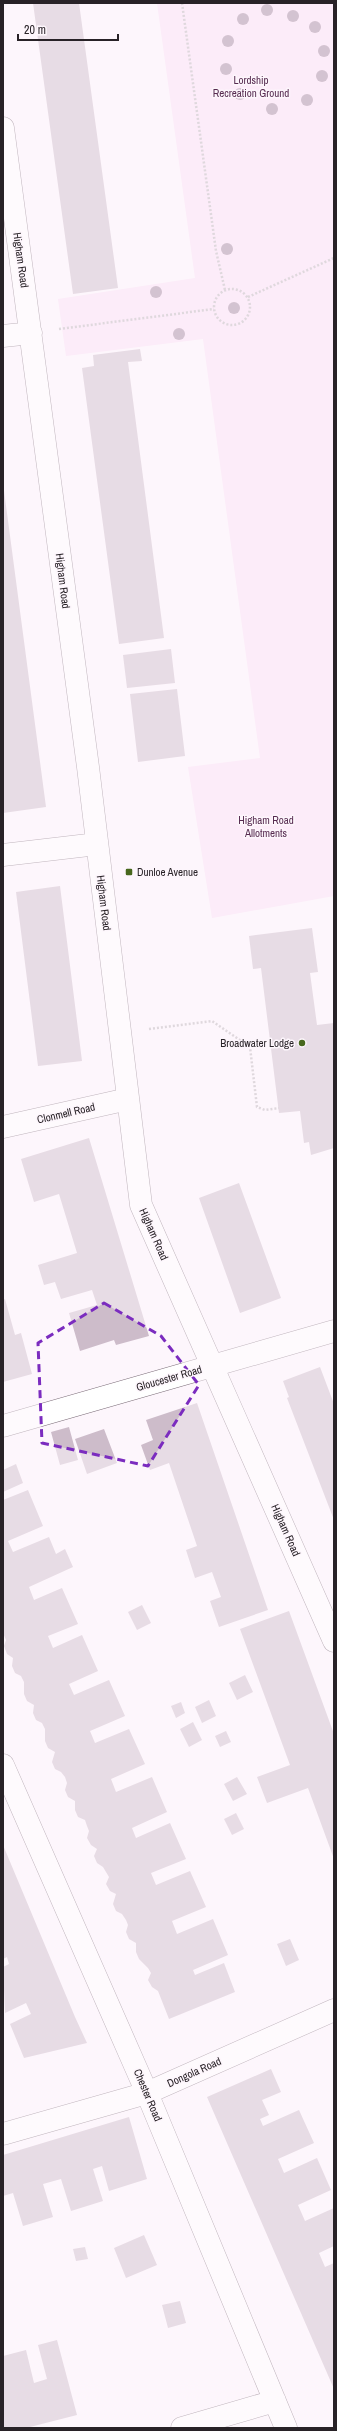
<svg xmlns="http://www.w3.org/2000/svg" width="337" height="2431" viewBox="0 0 337 2431" font-family="'Archivo Narrow',sans-serif">
  <style>
    .green { fill: #fadff5 }
    .building { fill: #cdbcca }
    .lines { fill: none; stroke-linecap: round; stroke-linejoin: round }
    .minor-casing { stroke: #786975; stroke-width: 23 }
    .path { stroke: #bab4b9; stroke-width: 2.5; stroke-dasharray: 2 2; stroke-linecap: butt }
    .minor { stroke: #fff; stroke-width: 22 }
    .tree { fill: #a1869d }
    .marked { fill: none; stroke: #7b2cbf; stroke-width: 3; stroke-dasharray: 8 5; stroke-linejoin: round }
    .poi-dot { fill: #47671d; stroke: #fdf6fc; stroke-width: 1.5 }
    .labels { text-anchor: middle; stroke-width: 3; stroke-linejoin: round; paint-order: stroke }
    .park-label { font-size: 11px; fill: #562b50; stroke: #fdf6fc }
    .street-label { font-size: 11px; fill: #282227; stroke: #fdf6fc }
    .poi-label { font-size: 11px; fill: #282227; stroke: #fdf6fc; text-anchor: start }
  </style>
  <rect width="100%" height="100%" fill="#fdf6fc"/>
  <path class="green" d="M157,3H334V896L212,918L188,767L260,758L203,339L66,356L58,299L195,278Z"/>
  <path class="building" d="M33,3H79L118,288L73,294Z
    M140,349L142,361L128,362L164,638L119,644L82,368L94,366L93,355Z
    M3,483L46,807L3,813Z
    M171,649L175,683L127,688L123,655Z
    M177,689L185,756L138,762L130,694Z
    M60,886L82,1061L38,1066L16,892Z
    M312,928L318,972L310,973L317,1025L334,1023V1148L311,1155L309,1142L304,1143L300,1111L279,1113L261,968L253,969L249,936Z
    M89,1138L149,1336L116,1345L114,1340L80,1351L69,1313L97,1305L92,1290L61,1299L55,1282L44,1285L38,1265L77,1253L59,1194L34,1202L21,1159Z
    M239,1183L281,1298L240,1313L199,1198Z
    M5,1299L15,1335L21,1333L32,1374L3,1382V1300Z
    M320,1367L334,1404V1520L287,1398L289,1397L283,1381Z
    M197,1403L268,1610L219,1627L210,1601L221,1597L212,1572L195,1578L186,1550L197,1546L169,1463L150,1470L141,1445L153,1440L146,1420Z
    M69,1427L78,1460L60,1465L51,1432Z
    M104,1429L117,1463L87,1474L75,1439Z
    M16,1464L23,1483L3,1492V1470Z
    M28,1490L43,1526L8,1541L13,1552L49,1537L56,1554L65,1549L73,1567L29,1587L34,1600L62,1588L78,1624L48,1636L53,1648L82,1635L98,1671L69,1684L74,1695L109,1680L125,1716L90,1731L95,1743L129,1729L145,1764L111,1779L116,1792L152,1777L167,1812L132,1828L136,1838L170,1823L186,1859L151,1873L156,1885L190,1871L206,1907L172,1921L177,1934L213,1919L228,1955L193,1970L195,1975L224,1963L235,1992L169,2019L158,1991L152,1987L148,1980L151,1973L148,1968L139,1959L136,1952V1943L129,1939L126,1932L128,1925L126,1920L122,1914L116,1911L113,1904L116,1894L110,1891L106,1884L109,1877L103,1867L97,1863L94,1856L97,1849L91,1845L87,1838L89,1831L87,1826L85,1820L78,1817L75,1810V1801L68,1797L65,1790L67,1783L65,1777L61,1772L55,1769L52,1762L55,1752L48,1748L45,1741V1729L42,1723L36,1720L33,1713L34,1705L27,1701L24,1694V1682L21,1676L15,1673L12,1666L13,1658L7,1654L4,1646L6,1640L3,1633V1500Z
    M142,1605L151,1623L137,1630L128,1612Z
    M289,1611L334,1734V1859L308,1788L267,1803L257,1777L290,1765L240,1629Z
    M245,1675L253,1692L237,1700L229,1683Z
    M209,1700L216,1716L202,1723L195,1707Z
    M181,1702L185,1713L176,1718L171,1706Z
    M193,1722L202,1740L189,1747L180,1729Z
    M226,1731L231,1742L220,1747L215,1736Z
    M237,1777L247,1794L233,1801L224,1784Z
    M236,1813L244,1829L232,1835L224,1819Z
    M3,1845L75,2017L87,2043L24,2058L10,2024L31,2014L26,2003L5,2013L3,1967L9,1964L7,1957L3,1959Z
    M290,1939L299,1960L286,1966L277,1944Z
    M271,2069L281,2092L262,2100L269,2115L260,2119L263,2126L299,2110L314,2143L278,2159L284,2173L317,2158L331,2190L298,2205L305,2221L334,2208V2246L319,2253L325,2267L334,2263V2389L207,2097Z
    M129,2117L147,2179L109,2191L102,2166L93,2169L103,2201L71,2211L61,2179L43,2184L53,2217L23,2226L13,2193L3,2196V2155Z
    M144,2235L157,2265L126,2278L114,2248Z
    M85,2247L88,2259L76,2261L73,2249Z
    M180,2301L186,2323L168,2328L162,2305Z
    M57,2340L77,2415L26,2428H3V2356L26,2350L34,2383L47,2379L38,2345Z"/>
  <g class="lines">
    <g class="minor-casing">
      <path id="minor" d="M3,128L88,767L141,1205L334,1641
        M3,336L31,333
        M3,855L97,844
        M3,1127L128,1099
        M3,1426L334,1331
        M3,1765L147,2093L286,2428
        M3,2134L147,2093L334,2010
        M182,2428L275,2401"/>
    </g>
    <path class="path" d="M182,3L216,251L225,290
      M214 307a18 18 0 1 1 36 0a18 18 0 1 1-36 0Z
      M248,297L334,258
      M59,329L214,309
      M149,1029L212,1021L250,1047L257,1107L265,1110L279,1108"/>
    <use href="#minor" class="minor"/>
  </g>
  <g class="tree">
    <circle cx="267" cy="10" r="6"/>
    <circle cx="293" cy="16" r="6"/>
    <circle cx="243" cy="19" r="6"/>
    <circle cx="315" cy="27" r="6"/>
    <circle cx="228" cy="41" r="6"/>
    <circle cx="324" cy="51" r="6"/>
    <circle cx="226" cy="69" r="6"/>
    <circle cx="322" cy="76" r="6"/>
    <circle cx="240" cy="94" r="6"/>
    <circle cx="307" cy="100" r="6"/>
    <circle cx="272" cy="109" r="6"/>
    <circle cx="227" cy="249" r="6"/>
    <circle cx="156" cy="292" r="6"/>
    <circle cx="234" cy="308" r="6"/>
    <circle cx="179" cy="334" r="6"/>
  </g>
  <path d="M0 0H337V2431H0ZM104,1303L161,1336L199,1385L148,1466L42,1443L38,1343Z" fill="#fdf6fc" fill-opacity=".55" fill-rule="evenodd"/>
  <path class="marked" d="M104,1303L161,1336L199,1385L148,1466L42,1443L38,1343Z"/>
  <g class="poi-dot">
    <rect x="125" y="868" width="8" height="8" rx="2"/>
    <circle cx="302" cy="1043" r="4"/>
  </g>
  <g class="labels">
    <g class="park-label">
      <text x="251" y="84">Lordship<tspan x="251" dy="13">Recreation Ground</tspan></text>
      <text x="266" y="824">Higham Road<tspan x="266" dy="13">Allotments</tspan></text>
    </g>
    <g class="street-label">
      <text transform="translate(21 260) rotate(82)" y="4">Higham Road</text>
      <text transform="translate(63 581) rotate(83)" y="4">Higham Road</text>
      <text transform="translate(104 903) rotate(83)" y="4">Higham Road</text>
      <text transform="translate(66 1113) rotate(-13)" y="4">Clonmell Road</text>
      <text transform="translate(154 1234) rotate(66)" y="4">Higham Road</text>
      <text transform="translate(169 1378) rotate(-16)" y="4">Gloucester Road</text>
      <text transform="translate(286 1530) rotate(66)" y="4">Higham Road</text>
      <text transform="translate(194 2072) rotate(-24)" y="4">Dongola Road</text>
      <text transform="translate(148 2095) rotate(67)" y="4">Chester Road</text>
    </g>
    <g class="poi-label">
      <text x="137" y="876">Dunloe Avenue</text>
      <text x="294" y="1047" text-anchor="end">Broadwater Lodge</text>
    </g>
  </g>
  <rect width="337" height="2431" fill="none" stroke="#282227" stroke-width="8"/>
  <path d="M18 34v6h100v-6" fill="none" stroke="#282227" stroke-width="2"/>
  <text x="24" y="34" font-size="12" fill="#282227" stroke="#fdf6fc" stroke-width="3" paint-order="stroke">20 m</text>
</svg>
